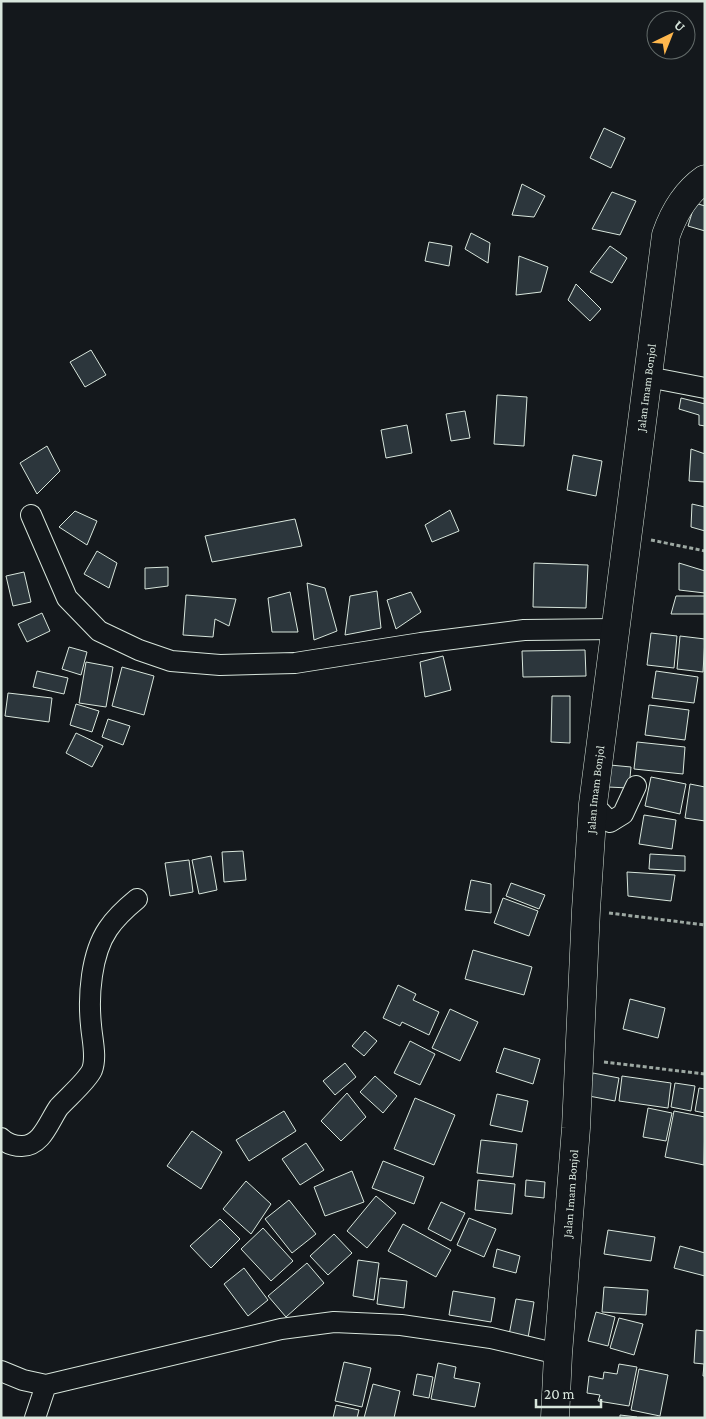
<svg xmlns="http://www.w3.org/2000/svg" width="706" height="1419" viewBox="0 0 706 1419" font-family="'Crimson Pro',serif">
  <style>
    .building { fill: #2c363c; stroke: #d8e6dc }
    .lines { fill: none; stroke-linecap: round; stroke-linejoin: round }
    .minor-casing { stroke: #d8e6dc; stroke-width: 22 }
    .primary-casing { stroke: #d8e6dc; stroke-width: 29 }
    .path { stroke: #9da8a2; stroke-width: 3; stroke-dasharray: 4 2.5; stroke-linecap: butt }
    .minor { stroke: #14181c; stroke-width: 20 }
    .primary { stroke: #14181c; stroke-width: 28 }
    .labels { text-anchor: middle; stroke-width: 4; stroke-linejoin: round; paint-order: stroke }
    .street-label { font-size: 12px; fill: #d8e6dc; stroke: #14181c }
  </style>
  <rect width="100%" height="100%" fill="#14181c"/>
  <path class="building" d="M604,128L625,138L611,168L590,158Z
    M522,184L545,196L534,217L512,215Z
    M612,192L636,201L620,235L592,229Z
    M695,203L705,206V231L688,226Z
    M471,233L490,243L488,263L465,249Z
    M429,242L452,246L449,266L425,261Z
    M610,246L627,258L612,283L590,272Z
    M519,256L548,267L541,292L516,295Z
    M576,284L601,309L590,321L568,300Z
    M91,350L106,375L85,387L70,362Z
    M497,395L527,397L524,446L494,444Z
    M681,398L705,404V426L699,425V415L679,409Z
    M465,411L470,438L451,441L446,414Z
    M407,425L412,453L386,458L381,430Z
    M47,446L60,471L37,494L20,463Z
    M691,449L705,454V482L689,481Z
    M573,455L602,461L596,496L567,490Z
    M692,504L705,507V531L691,527Z
    M450,510L459,531L432,542L425,525Z
    M75,511L97,521L87,545L59,527Z
    M295,519L302,546L212,562L205,536Z
    M97,551L117,563L109,588L84,574Z
    M534,563L588,565L586,608L533,607Z
    M679,563L705,571V593L679,590Z
    M168,567V586L145,589V568Z
    M24,572L31,602L13,606L6,576Z
    M307,583L325,588L337,631L314,640Z
    M377,591L381,628L345,635L350,596Z
    M290,592L298,632H272L268,598Z
    M411,592L421,612L396,629L387,600Z
    M186,595L236,599L229,626L215,619L213,637L183,635Z
    M676,596H705V614H671Z
    M42,613L50,631L27,642L18,624Z
    M651,633L677,636L674,668L647,665Z
    M680,636L705,639L703,672L677,669Z
    M69,647L87,652L81,675L62,669Z
    M585,650L586,676L523,677L522,651Z
    M443,656L451,690L425,697L420,662Z
    M86,662L113,667L106,707L79,703Z
    M122,667L154,676L144,715L112,706Z
    M37,671L68,678L64,694L33,687Z
    M656,671L698,677L694,703L652,698Z
    M8,693L52,698L49,722L5,716Z
    M552,696H570V743L551,742Z
    M76,704L99,711L92,732L70,725Z
    M649,705L689,710L685,740L645,735Z
    M108,719L130,726L123,745L102,737Z
    M76,733L103,746L92,767L66,753Z
    M637,742L685,747L683,774L634,769Z
    M610,765L631,767L629,788L608,787Z
    M651,777L686,784L680,814L645,806Z
    M690,784L705,787V821L685,818Z
    M644,815L676,820L672,849L639,844Z
    M243,851L246,880L224,882L222,852Z
    M650,854L685,856V871L649,869Z
    M211,856L217,890L199,894L192,860Z
    M189,860L193,892L170,896L165,863Z
    M627,872L675,875L671,901L628,896Z
    M471,880L491,884V913L465,910Z
    M511,883L545,895L539,909L506,896Z
    M503,898L538,911L529,936L494,923Z
    M473,950L532,967L524,995L465,979Z
    M398,985L416,994L413,1000L439,1012L429,1035L402,1022L400,1026L383,1018Z
    M630,999L665,1008L658,1038L623,1029Z
    M450,1009L478,1022L460,1061L432,1048Z
    M365,1031L377,1041L364,1056L352,1046Z
    M410,1041L435,1054L420,1085L394,1073Z
    M504,1048L540,1059L533,1084L496,1072Z
    M345,1063L356,1077L335,1095L323,1081Z
    M593,1073L619,1078L615,1101L589,1096Z
    M375,1076L397,1096L383,1113L360,1092Z
    M622,1076L671,1083L668,1108L619,1101Z
    M675,1083L695,1086L691,1111L671,1107Z
    M699,1088L705,1089V1113L695,1111Z
    M347,1093L366,1117L341,1141L321,1121Z
    M497,1094L528,1101L522,1132L490,1125Z
    M415,1098L455,1115L434,1165L394,1149Z
    M648,1108L672,1113L666,1141L643,1137Z
    M284,1111L296,1131L249,1161L236,1140Z
    M674,1111L705,1117L704,1165L665,1157Z
    M192,1131L222,1152L201,1189L167,1166Z
    M481,1140L517,1144L513,1177L477,1173Z
    M306,1143L324,1170L300,1185L282,1159Z
    M383,1161L424,1177L414,1204L372,1188Z
    M352,1171L364,1202L325,1216L314,1187Z
    M478,1180L515,1184L512,1214L475,1210Z
    M526,1180L545,1182L544,1198L525,1196Z
    M246,1181L271,1204L251,1234L223,1209Z
    M376,1196L396,1213L367,1248L347,1231Z
    M289,1200L316,1234L292,1253L265,1219Z
    M441,1202L465,1213L451,1241L428,1229Z
    M469,1218L496,1229L484,1257L457,1245Z
    M220,1219L240,1239L211,1268L190,1246Z
    M403,1224L451,1250L436,1277L388,1251Z
    M263,1228L293,1261L271,1281L241,1249Z
    M608,1230L655,1237L651,1261L604,1254Z
    M334,1234L352,1253L328,1275L310,1256Z
    M680,1246L705,1253V1276L674,1268Z
    M497,1249L520,1256L516,1273L493,1267Z
    M358,1260L379,1263L374,1300L353,1296Z
    M307,1263L324,1283L286,1317L268,1296Z
    M244,1268L268,1300L248,1316L224,1284Z
    M380,1278L407,1281L404,1308L377,1304Z
    M604,1287L648,1290L646,1315L602,1312Z
    M453,1291L495,1298L491,1322L449,1315Z
    M516,1299L534,1302L528,1338L509,1335Z
    M596,1312L615,1317L608,1346L588,1341Z
    M619,1318L643,1324L634,1355L610,1348Z
    M696,1330L705,1331V1376H703L704,1364L694,1363Z
    M344,1362L371,1368L362,1407L335,1401Z
    M438,1363L456,1367L454,1378L480,1383L475,1407L431,1399Z
    M619,1364L637,1367L629,1406L598,1401L600,1395L587,1393L589,1376L603,1379L604,1372L617,1374Z
    M639,1369L668,1375L660,1416L631,1410Z
    M417,1374L433,1377L429,1398L413,1395Z
    M373,1384L400,1391L394,1418H364Z
    M336,1405L359,1410L357,1418H333Z
    M620,1415L637,1417V1418H620Z"/>
  <g class="lines">
    <g class="minor-casing">
      <path id="minor" d="M648,377L705,388
        M31,515L67,598L99,631L139,650L171,661L220,665L295,663L421,643L524,630L616,629
        M593,804L610,822L623,814L636,786
        M1,1138C7,1144 14,1146 22,1146C42,1146 49,1121 59,1107C68,1097 87,1081 92,1070C97,1057 92,1039 91,1025C88,996 91,954 108,929C116,917 126,908 137,899
        M1,1371L23,1380L46,1385L281,1329L334,1322L401,1325L491,1338L558,1354
        M35,1418L46,1385"/>
    </g>
    <g class="primary-casing">
      <g id="primary">
        <path id="s1" d="M555,1418L558,1354L576,1128L586,910L593,804L666,235C674,212 685,193 705,179"/>
      </g>
    </g>
    <path class="path" d="M651,540L705,551
      M609,913L705,925
      M604,1062L705,1074"/>
    <use href="#minor" class="minor"/>
    <use href="#primary" class="primary"/>
  </g>
  <g class="labels">
    <g class="street-label">
      <text dy="4" stroke="none"><textPath href="#s1" startOffset="1035">Jalan Imam Bonjol</textPath></text>
      <text dy="4" stroke="none"><textPath href="#s1" startOffset="630">Jalan Imam Bonjol</textPath></text>
      <text dy="4" stroke="none"><textPath href="#s1" startOffset="225">Jalan Imam Bonjol</textPath></text>
    </g>
  </g>
  <rect width="706" height="1419" fill="none" stroke="#d8e6dc" stroke-width="5"/>
  <g transform="translate(671 35) rotate(43)"><circle r="24" fill="#14181c" stroke="#626a69"/>
  <path d="M0-4L9 19L0 12L-9 19Z" fill="#ffb74d"/>
  <text y="-8" font-size="14" font-weight="bold" text-anchor="middle" fill="#d8e6dc">U</text>
  </g>
  <path d="M536 1399v8h65v-8" fill="none" stroke="#d8e6dc" stroke-width="2.5"/>
  <text x="544" y="1399" font-size="15" fill="#d8e6dc" stroke="#14181c" stroke-width="4" paint-order="stroke">20 m</text>
</svg>
